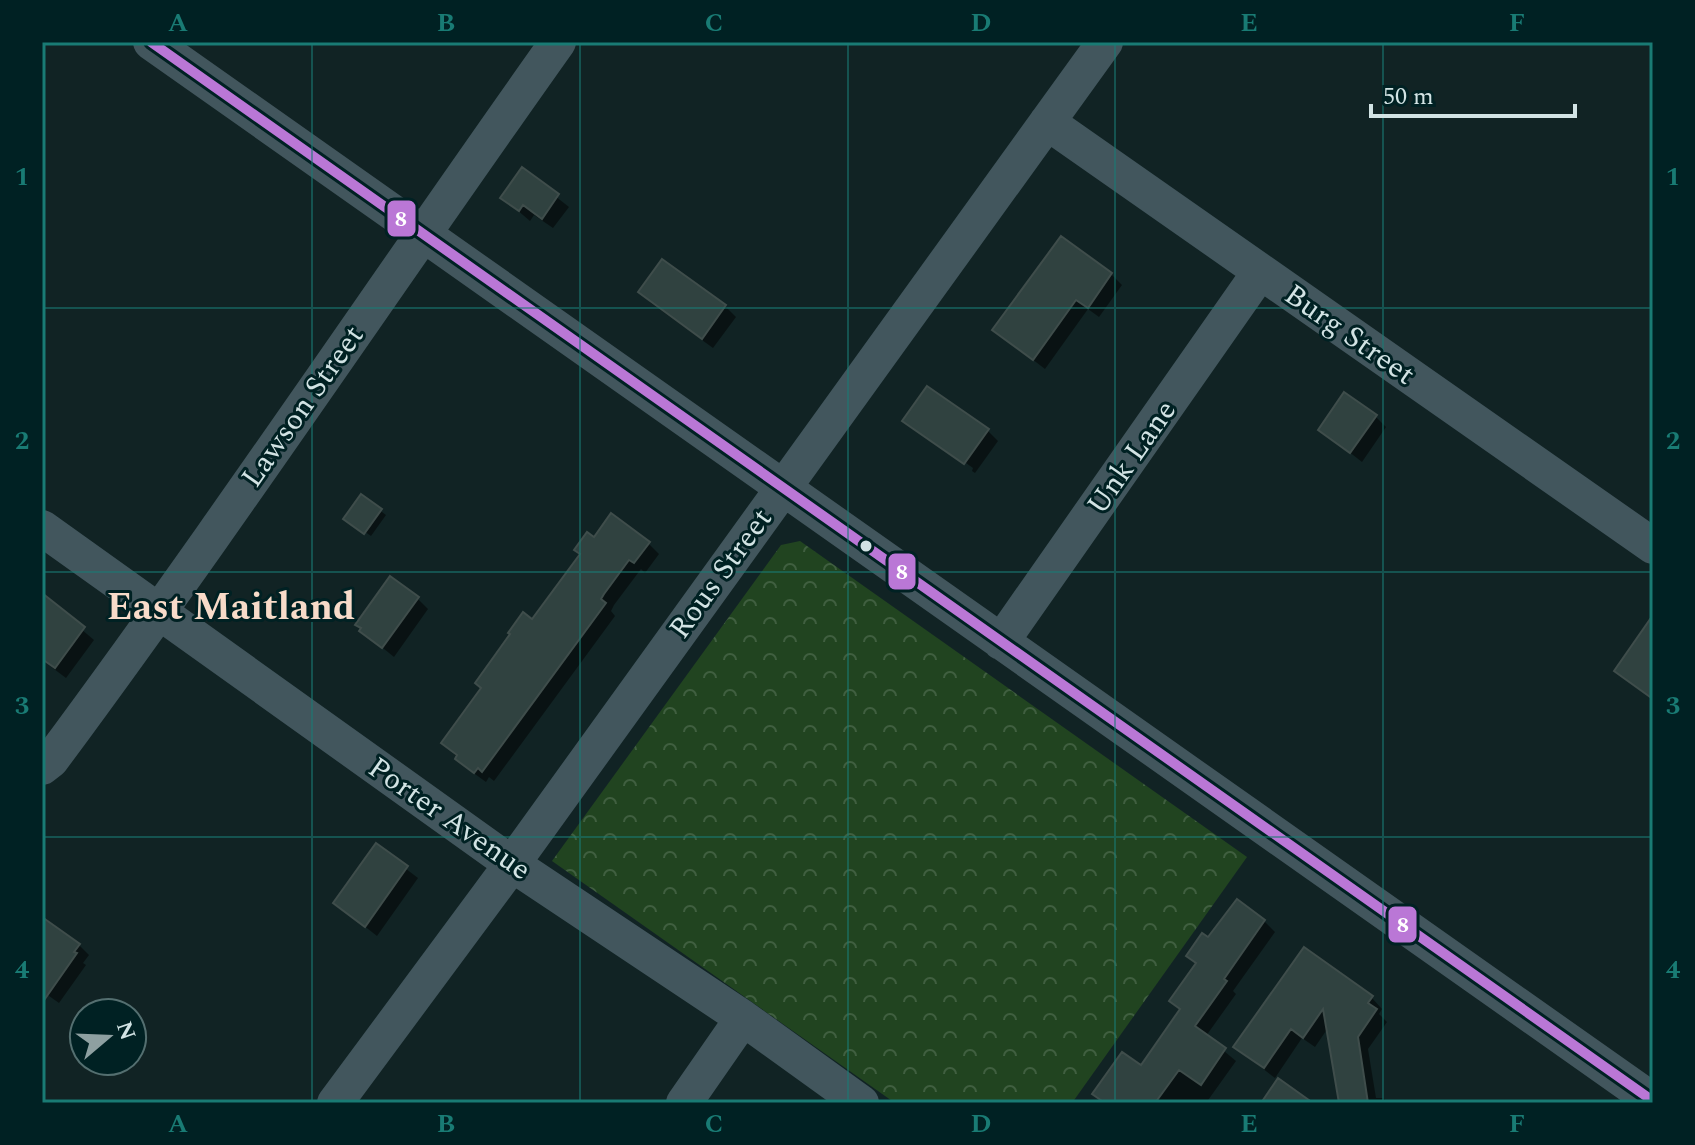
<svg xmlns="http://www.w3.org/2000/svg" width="1695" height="1145" viewBox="0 0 1695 1145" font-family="Spectral,serif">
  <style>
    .park { fill: url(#park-crowns) }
    .shadow { fill: #0007 }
    .building { fill: #304240; stroke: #3f4d4b; stroke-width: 2 }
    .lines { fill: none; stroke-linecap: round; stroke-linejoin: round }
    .minor { stroke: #42565d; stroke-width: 36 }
    .bus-1-casing { stroke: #002123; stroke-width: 16 }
    .bus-1 { stroke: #ba77d6; stroke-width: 10 }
    .grid { fill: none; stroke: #197b74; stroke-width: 2; stroke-opacity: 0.55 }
    .bus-dot { fill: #d2e3e4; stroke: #002123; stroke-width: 3 }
    .labels { text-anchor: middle; stroke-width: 6; stroke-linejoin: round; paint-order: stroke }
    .street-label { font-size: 30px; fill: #d2e3e4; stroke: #002123 }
    .district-label { font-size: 38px; font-weight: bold; fill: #f7dbc9; stroke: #002123 }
    .line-badge { stroke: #002123; stroke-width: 3 }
    .badge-label { font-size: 22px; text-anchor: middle; font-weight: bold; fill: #fff }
    .neatline { fill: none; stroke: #197b74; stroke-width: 3 }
    .grid-label { font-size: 26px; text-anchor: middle; font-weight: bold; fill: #197b74 }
  </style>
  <defs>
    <pattern id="park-crowns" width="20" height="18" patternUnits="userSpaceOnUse" patternTransform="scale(2)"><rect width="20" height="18" fill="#214420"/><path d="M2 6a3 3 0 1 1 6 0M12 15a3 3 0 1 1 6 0" fill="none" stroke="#405f40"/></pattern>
  </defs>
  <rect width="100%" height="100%" fill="#112324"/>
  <path class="park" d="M800,541L1247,857L1072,1103H895L552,861L781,545Z"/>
  <path class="shadow" d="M522,170L569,207L553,228L534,215L530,221L503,198Z
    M1111,274L1122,285L1099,317L1088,309L1045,369L994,330Z
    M640,292L725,306L736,317L713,348L651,303Z
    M1375,416L1386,427L1362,462L1321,430Z
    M905,421L988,431L998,441L975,473L972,471L973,468L914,426V429Z
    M362,497L386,515L371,536L348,520Z
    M595,540L648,543L659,554L645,573L641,569L614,605L611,611L615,616L494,781L489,777L486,782L468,769L444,743Z
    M42,596L94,640L66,678L42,660Z
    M418,599L428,609L394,657L362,631Z
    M376,846L418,878L377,936L335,903Z
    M1264,921L1275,932L1233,991L1236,994L1206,1036L1236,1061L1206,1103H1104L1095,1094L1141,1068L1181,1011L1171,1001L1197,964L1209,940Z
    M42,931L79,945L89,955L83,963L86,965L59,1003L42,991Z
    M1305,950L1372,998L1382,1009L1379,1014L1387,1022L1368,1049L1376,1098H1383L1389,1103H1341L1328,1028L1315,1047L1302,1038L1275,1078L1235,1047Z"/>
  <path class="building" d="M522,167L559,194L542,219L523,205L519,211L500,198Z
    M1061,236L1112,273L1088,308L1076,300L1033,360L992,330Z
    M662,259L726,305L702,339L638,292Z
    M927,386L989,429L964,464L902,421Z
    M1344,392L1377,415L1350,453L1318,430Z
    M361,494L382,509L364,534L343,519Z
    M611,513L650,542L634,563L629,560L604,594L601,599L606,603L482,772L478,768L474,773L455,759L457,755L441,743L481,688L475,683L510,634L508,633L523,612L532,619L580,554L574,550L587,532L594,537Z
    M390,576L419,597L382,648L359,631L361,628L355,625Z
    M42,593L85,627L55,668L42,659Z
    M1653,615V699L1614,671Z
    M376,843L408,866L365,927L333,903Z
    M1237,899L1265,920L1224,979L1227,981L1195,1026L1226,1048L1201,1085L1179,1070L1155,1103H1105L1092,1094L1122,1052L1141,1065L1180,1009L1169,1001L1196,963L1186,956L1202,933L1208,937Z
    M42,917L80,944L74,952L77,953L42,1003Z
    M1304,947L1373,996L1368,1003L1377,1009L1358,1037L1368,1103H1339L1323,1009L1303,1038L1291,1029L1264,1068L1233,1047Z
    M1278,1078L1313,1103H1261Z"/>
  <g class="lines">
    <path class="minor" d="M151,42L1653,1101
      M1047,122L1653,546
      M42,528L512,864L743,1018L861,1103
      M1001,642L1260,272
      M42,767L51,760C226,524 388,281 558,42
      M335,1103L512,864L1105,42
      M684,1103L743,1018"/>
    <g class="bus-1-casing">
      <path id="bus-1" d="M151,42L1653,1101"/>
    </g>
    <use href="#bus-1" class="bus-1"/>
  </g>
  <path class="grid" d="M312,42V1103M580,42V1103M848,42V1103M1115,42V1103M1383,42V1103M42,308H1653M42,572H1653M42,837H1653"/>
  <circle class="bus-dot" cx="866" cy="546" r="7"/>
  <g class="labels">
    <g class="street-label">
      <text transform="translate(1350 334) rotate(35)" y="10">Burg Street</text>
      <text transform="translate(302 406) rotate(-55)" y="10">Lawson Street</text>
      <text transform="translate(1131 457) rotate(-55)" y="10">Unk Lane</text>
      <text transform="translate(720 573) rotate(-54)" y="10">Rous Street</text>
      <text transform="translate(450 818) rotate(35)" y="10">Porter Avenue</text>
    </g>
    <g class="district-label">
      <text x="231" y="619">East Maitland</text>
    </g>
  </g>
  <g class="line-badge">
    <rect x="386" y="199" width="31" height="39" rx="8" fill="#ba77d6"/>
    <rect x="887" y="552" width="30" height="39" rx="8" fill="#ba77d6"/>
    <rect x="1387" y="905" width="31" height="39" rx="8" fill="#ba77d6"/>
  </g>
  <g class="badge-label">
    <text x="401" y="226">8</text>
    <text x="902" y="579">8</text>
    <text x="1403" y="932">8</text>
  </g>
  <rect width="1695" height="1145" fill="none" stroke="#002123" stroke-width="88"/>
  <g transform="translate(108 1037) rotate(71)"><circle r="38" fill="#002123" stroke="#546f70" stroke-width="2"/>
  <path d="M0-6L14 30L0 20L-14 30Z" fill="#8ea0a1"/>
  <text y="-12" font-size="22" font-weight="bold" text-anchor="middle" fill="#d2e3e4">N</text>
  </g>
  <path d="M1371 104v12h204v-12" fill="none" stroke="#d2e3e4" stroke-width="4"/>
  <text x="1383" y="104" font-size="24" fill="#d2e3e4" stroke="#002123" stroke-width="6" paint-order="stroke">50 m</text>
  <rect x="44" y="44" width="1607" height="1057" class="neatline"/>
  <g class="grid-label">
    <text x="178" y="31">A</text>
    <text x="446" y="31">B</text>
    <text x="714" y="31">C</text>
    <text x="981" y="31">D</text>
    <text x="1249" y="31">E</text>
    <text x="1517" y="31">F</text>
    <text x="22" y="185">1</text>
    <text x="1673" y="185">1</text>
    <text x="22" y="449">2</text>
    <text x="1673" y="449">2</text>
    <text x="22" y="714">3</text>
    <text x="1673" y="714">3</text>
    <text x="22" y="978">4</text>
    <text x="1673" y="978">4</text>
    <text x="178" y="1132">A</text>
    <text x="446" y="1132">B</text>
    <text x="714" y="1132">C</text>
    <text x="981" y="1132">D</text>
    <text x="1249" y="1132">E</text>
    <text x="1517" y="1132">F</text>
  </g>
</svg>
